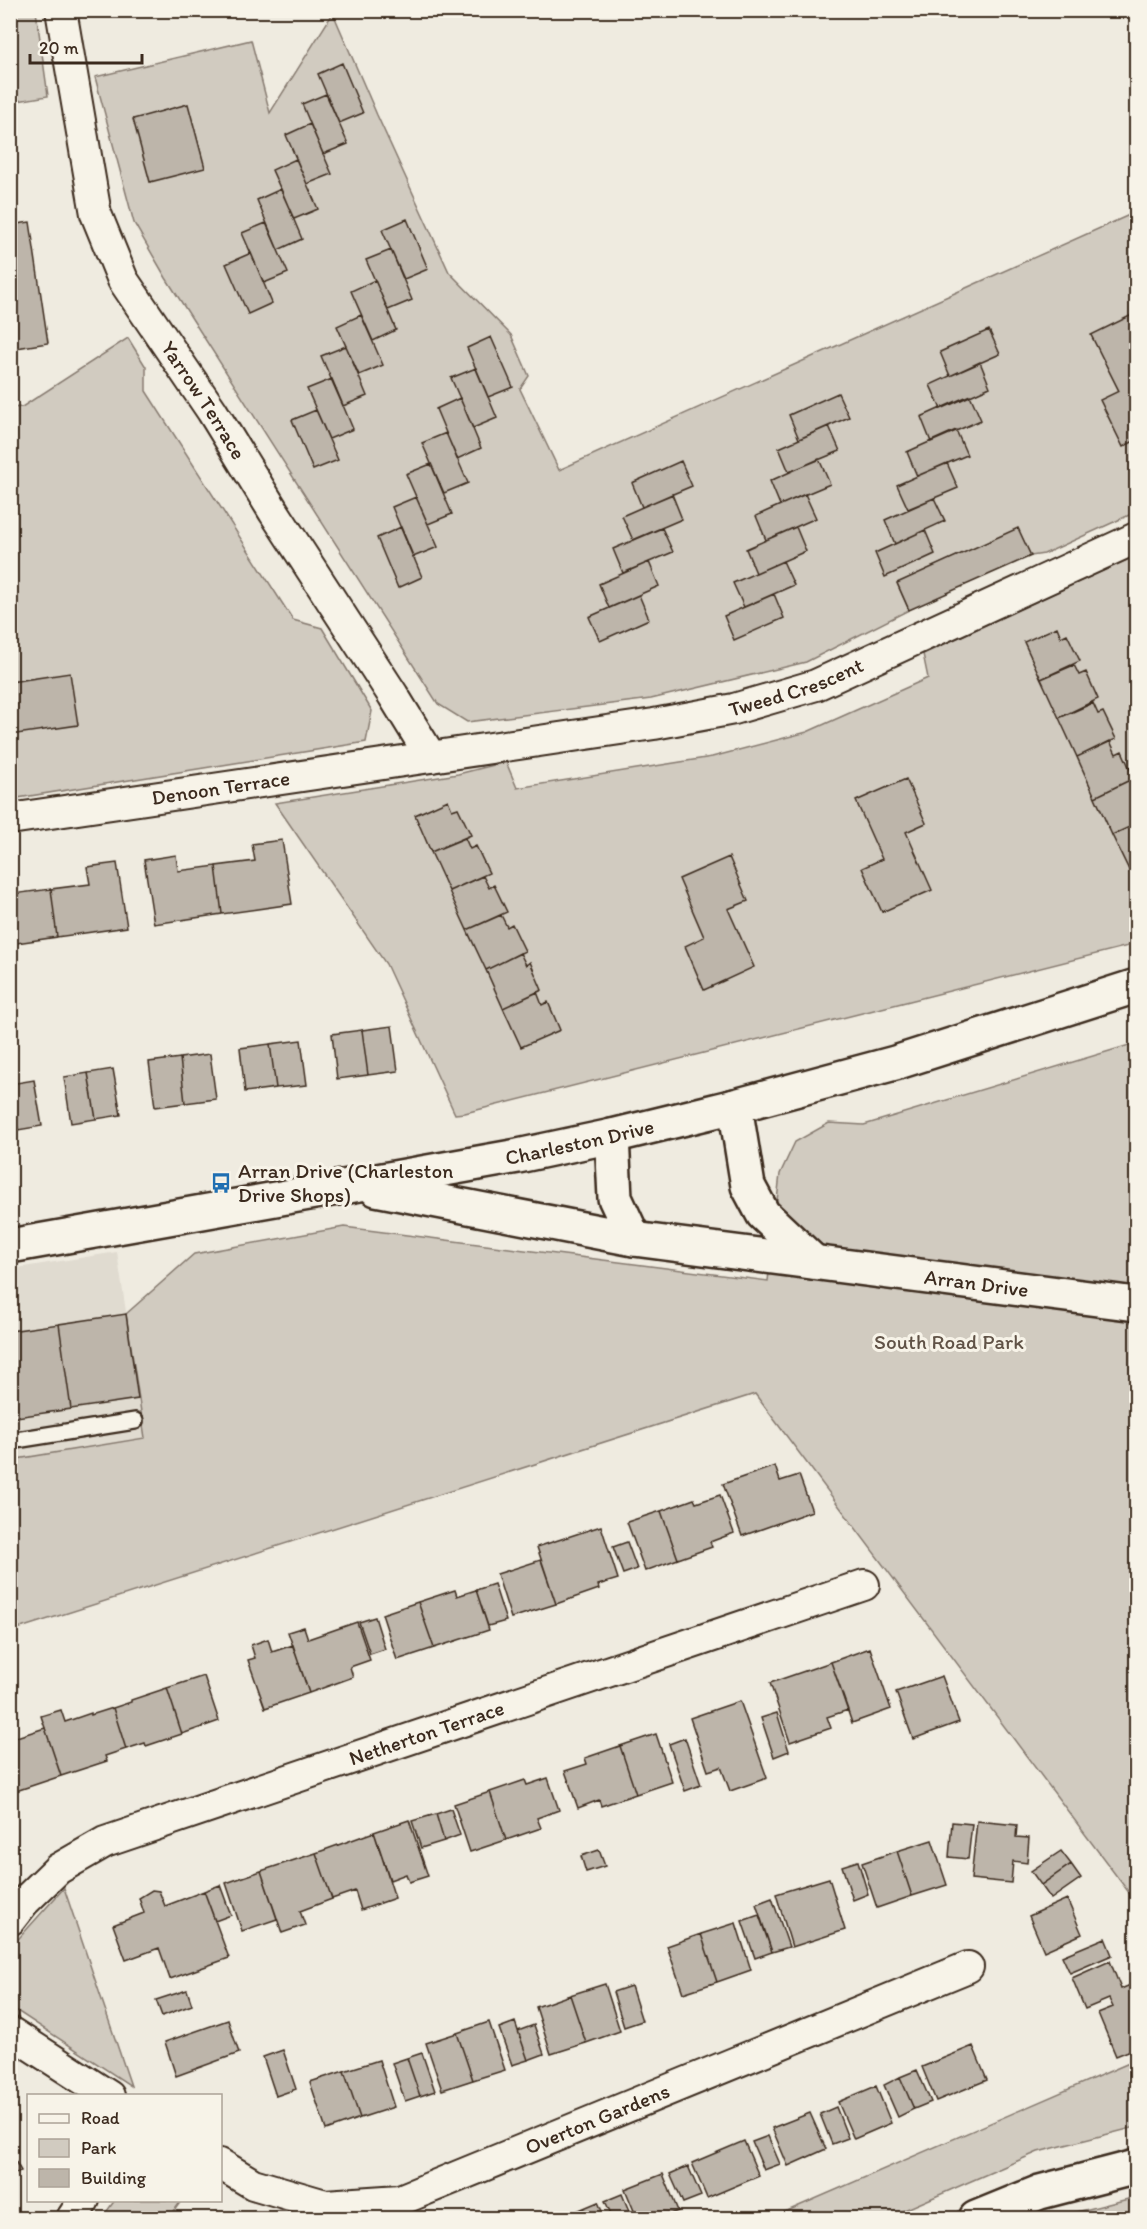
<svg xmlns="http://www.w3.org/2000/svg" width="1147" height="2229" viewBox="0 0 1147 2229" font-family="Itim,sans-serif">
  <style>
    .built { fill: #e0dbd0 }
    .green { fill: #d1cbc0; stroke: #867a6f; stroke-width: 1.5 }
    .building { fill: #bdb5aa; stroke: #3b2a1e; stroke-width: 1.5 }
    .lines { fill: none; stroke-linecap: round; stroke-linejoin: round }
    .lane-casing { stroke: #3b2a1e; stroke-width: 20 }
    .street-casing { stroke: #3b2a1e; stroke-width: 34 }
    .secondary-casing { stroke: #3b2a1e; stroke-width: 38 }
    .lane { stroke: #f7f3e8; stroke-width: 15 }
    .street { stroke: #f7f3e8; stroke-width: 30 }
    .secondary { stroke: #f7f3e8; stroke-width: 33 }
    .labels { text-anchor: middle; stroke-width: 6; stroke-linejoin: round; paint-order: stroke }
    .street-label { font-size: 21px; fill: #3b2a1e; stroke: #f7f3e8 }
    .poi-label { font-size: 21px; fill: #3b2a1e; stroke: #f7f3e8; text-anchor: start }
    .park-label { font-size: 21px; fill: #605246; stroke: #f7f3e8 }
  </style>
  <rect width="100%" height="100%" fill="#efebe0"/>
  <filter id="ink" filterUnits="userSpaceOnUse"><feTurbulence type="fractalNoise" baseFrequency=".0167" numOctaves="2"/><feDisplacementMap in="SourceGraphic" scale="12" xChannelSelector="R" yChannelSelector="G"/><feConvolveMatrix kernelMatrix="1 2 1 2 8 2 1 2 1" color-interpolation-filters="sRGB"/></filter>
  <g filter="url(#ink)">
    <path class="built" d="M117,1252L145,1438L11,1460V1269Z"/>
    <path class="green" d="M11,10L36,11L48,96L11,102Z
      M333,13L377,115L449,272L511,335L529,376L520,389L559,470L1136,212V512L1044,554L1031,556L1018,529L897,583L909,610L806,662L651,699L467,722L438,704L166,278L134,223L95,77L251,40L270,113Z
      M128,338L146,367V391L293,620L322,628L372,711L366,742L11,799L10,408L22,407Z
      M1136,556V944L465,1113L455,1114L386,964L275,803L458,774L506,762L517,788L712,757L807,732L928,678L923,654L1067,587Z
      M1136,1043V1902L755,1394L11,1631V1460L145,1438L126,1314L194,1254L344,1227L768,1281L780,1174L795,1142L829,1123L864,1125Z
      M64,1888L131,2086L11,2007V1947Z
      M1136,2060V2127L1038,2152L886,2218H771Z
      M1136,2197V2218H1053Z
      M115,2200H181V2201L169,2218H102Z"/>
    <path class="building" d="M342,63L363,113L339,123L318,74Z
      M326,94L348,144L323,154L302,104Z
      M188,104L205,168L150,182L133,119Z
      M310,124L332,174L307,184L286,135Z
      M296,159L318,209L294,219L272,170Z
      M281,189L302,239L278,250L257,200Z
      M407,219L428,269L404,279L382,230Z
      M30,222L48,343L10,349V225Z
      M266,223L288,273L264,283L242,233Z
      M391,250L412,300L388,310L366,260Z
      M251,253L272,303L248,314L226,264Z
      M375,280L396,330L373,341L351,291Z
      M1136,313V440L1123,447L1100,400L1119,391L1091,335Z
      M361,315L383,365L359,375L337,326Z
      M989,330L1000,354L950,376L940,352Z
      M491,337L513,387L488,397L467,348Z
      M346,346L367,396L343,406L321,356Z
      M980,362L990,387L941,409L930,385Z
      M476,368L497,418L473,428L451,378Z
      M332,379L353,429L329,439L307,389Z
      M838,393L849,417L799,439L789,415Z
      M970,395L981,420L931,442L921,417Z
      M460,398L481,448L457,459L436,409Z
      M316,410L338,460L313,470L292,420Z
      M829,426L840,451L789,472L779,448Z
      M956,430L967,455L917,476L907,452Z
      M446,433L468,483L444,493L422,443Z
      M819,459L830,484L780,505L770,481Z
      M681,461L692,486L642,507L632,483Z
      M947,463L958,488L908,509L897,485Z
      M431,464L452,514L428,524L406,474Z
      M672,494L682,519L633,540L622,516Z
      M805,494L816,518L766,540L756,516Z
      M416,497L438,547L413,557L392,507Z
      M934,498L945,521L895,544L885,520Z
      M401,527L422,577L398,588L377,538Z
      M796,527L806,551L756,573L746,549Z
      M662,528L673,552L623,573L613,549Z
      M1018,528L1031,556L909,610L897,583Z
      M925,530L935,554L885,577L875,553Z
      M783,561L794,585L744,607L733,583Z
      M649,562L659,586L609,608L599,584Z
      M774,594L784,618L734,640L724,616Z
      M639,595L649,619L600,641L589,617Z
      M1057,627L1061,637L1067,634L1080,661L1041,679L1024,642Z
      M1074,665L1079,675L1086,672L1098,699L1059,718L1041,679Z
      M70,673L78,725L17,734L10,682Z
      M1093,703L1098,714L1103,712L1116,739L1077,757L1059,718Z
      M1110,741L1116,754L1122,751L1134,778L1095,797L1077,757Z
      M906,779L926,823L906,832L932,890L882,912L862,868L882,859L856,801Z
      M1130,780L1135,791L1136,790V824L1112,835L1095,797Z
      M448,800L452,810L458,808L471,835L431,852L415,815Z
      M1136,824V872L1131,874L1112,835Z
      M465,838L470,849L476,846L489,873L449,891L431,852Z
      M282,840L292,904L222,914L216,866L255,861L252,844Z
      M176,855L178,871L216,866L222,914L154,924L144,860Z
      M729,857L748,901L728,909L754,967L704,990L685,946L704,937L679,879Z
      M117,863L127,927L57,937L51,889L90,884L87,867Z
      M483,876L489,888L494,885L507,912L467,930L449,891Z
      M10,878L13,894L51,889L57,937L10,944Z
      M501,915L507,927L512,924L525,951L486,970L467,930Z
      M520,953L526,965L530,962L542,990L503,1008L486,970Z
      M537,992L542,1005L548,1002L560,1030L521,1047L503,1008Z
      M392,1026L398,1071L368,1075L362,1030Z
      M362,1030L368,1075L337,1079L332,1034Z
      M301,1040L307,1085L276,1088L270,1044Z
      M270,1044L276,1088L245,1092L240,1048Z
      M210,1054L216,1099L185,1103L180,1058Z
      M180,1058L185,1103L155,1107L149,1062Z
      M113,1069L121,1115L96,1119L88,1073Z
      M88,1073L96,1119L71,1123L64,1077Z
      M34,1080L42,1126L18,1130L10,1084Z
      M10,1088L18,1130L10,1131Z
      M126,1314L138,1399L71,1409L59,1324Z
      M59,1324L71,1409L10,1418V1331Z
      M775,1466L780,1481L799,1475L812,1511L742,1536L723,1484Z
      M720,1495L734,1533L710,1542L712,1547L678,1559L661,1511L694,1499L696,1503Z
      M661,1511L678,1559L645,1571L627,1522Z
      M601,1526L618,1579L598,1585L599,1589L556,1604L537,1547Z
      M627,1542L637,1569L623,1574L613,1547Z
      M541,1560L556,1604L511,1618L497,1574Z
      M494,1584L506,1621L488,1626L476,1590Z
      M455,1590L457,1596L476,1590L489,1630L434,1648L418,1602Z
      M418,1602L434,1648L397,1660L382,1614Z
      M375,1617L385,1649L370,1654L359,1622Z
      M357,1622L370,1660L350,1667L353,1677L309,1693L288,1632L304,1627L308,1639Z
      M268,1639L272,1652L293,1645L309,1693L265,1708L248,1660L255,1658L251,1645Z
      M870,1648L891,1709L852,1723L831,1662Z
      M831,1662L848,1710L827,1717L831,1728L790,1742L770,1683Z
      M204,1676L219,1721L182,1734L167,1688Z
      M942,1676L959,1722L913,1739L896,1692Z
      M167,1688L182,1734L146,1746L145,1743L126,1749L113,1708L131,1702V1700Z
      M740,1701L767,1778L730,1791L721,1767L708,1771L690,1718Z
      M113,1708L126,1749L105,1756L107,1761L61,1776L41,1716L61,1710L65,1722L91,1713V1715Z
      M777,1713L789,1751L774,1757L761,1718Z
      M45,1728L61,1776L16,1791L10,1774V1739Z
      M656,1734L672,1782L636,1794L620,1746Z
      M685,1738L701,1785L685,1791L669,1744Z
      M620,1746L636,1794L601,1806L599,1800L578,1808L565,1771L587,1764L585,1758Z
      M548,1778L559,1810L537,1818L541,1828L506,1840L490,1792L525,1780L527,1785Z
      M490,1792L506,1840L470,1852L454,1804Z
      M451,1809L460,1835L444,1841L436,1814Z
      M436,1814L444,1841L421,1848L412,1821Z
      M409,1820L428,1876L409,1882L406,1874L390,1880L374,1832Z
      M977,1821L1017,1825L1016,1837L1029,1838L1027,1863L1013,1861L1011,1883L971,1879Z
      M952,1822L972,1824L968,1859L949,1857Z
      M374,1832L395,1898L361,1910L355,1891L332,1899L316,1853Z
      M932,1840L947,1885L912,1896L897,1851Z
      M599,1850L605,1866L586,1872L581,1856Z
      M897,1851L912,1896L877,1908L862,1863Z
      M1061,1851L1071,1864L1041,1885L1031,1871Z
      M316,1853L332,1899L300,1911L305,1925L282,1933L261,1871Z
      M858,1861L868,1894L853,1900L842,1866Z
      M1071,1864L1081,1878L1051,1899L1041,1885Z
      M261,1871L277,1919L242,1931L226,1883Z
      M829,1878L845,1930L792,1947L776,1894Z
      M220,1885L231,1915L215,1921L204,1891Z
      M152,1890L159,1891L165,1906L204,1891L229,1958L170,1979L159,1948L126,1960L113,1925L144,1913L139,1898Z
      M772,1898L789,1947L772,1952L756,1904Z
      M1067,1899L1082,1934L1044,1951L1029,1916Z
      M759,1915L772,1952L755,1958L742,1921Z
      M736,1923L751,1970L717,1982L701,1934Z
      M701,1934L717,1982L683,1993L667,1946Z
      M1105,1938L1112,1955L1070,1973L1062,1956Z
      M1110,1961L1121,1989L1135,1983L1136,1986V2048L1116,2056L1098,2013L1113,2007L1109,1999L1085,2009L1072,1978Z
      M605,1984L620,2031L586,2043L570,1995Z
      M631,1986L642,2021L624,2027L613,1992Z
      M187,1990L192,2005L162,2016L156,2000Z
      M570,1995L586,2043L551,2054L536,2007Z
      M228,2020L239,2053L176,2076L165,2042Z
      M489,2022L505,2070L473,2080L457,2033Z
      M515,2022L528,2060L512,2065L499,2028Z
      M534,2025L544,2054L528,2060L518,2031Z
      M457,2033L473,2080L442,2090L426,2043Z
      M973,2046L987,2080L936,2101L922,2067Z
      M283,2050L296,2089L276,2096L263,2057Z
      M422,2053L435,2091L420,2096L407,2058Z
      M407,2058L420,2096L405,2101L392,2063Z
      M379,2060L394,2107L360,2118L344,2071Z
      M917,2070L931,2102L914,2109L900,2077Z
      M344,2071L360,2118L326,2130L310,2082Z
      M900,2077L914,2109L898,2117L884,2085Z
      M876,2086L891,2123L854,2139L838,2102Z
      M836,2107L848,2138L832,2144L820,2114Z
      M810,2113L826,2149L788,2166L772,2128Z
      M768,2136L780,2164L764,2170L752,2142Z
      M744,2141L759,2176L707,2198L692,2163Z
      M10,2152L21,2171L10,2176Z
      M688,2166L701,2196L683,2203L670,2174Z
      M663,2174L678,2211L659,2218H637L625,2189Z
      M622,2194L632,2218H613L605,2201Z
      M598,2202L605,2218H560Z"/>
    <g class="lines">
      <g class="lane-casing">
        <path id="lane" d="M10,1441L135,1421"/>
      </g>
      <g class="street-casing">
        <g id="street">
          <path id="s1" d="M61,10L96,214L123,280L212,411L274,512L393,695L431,757"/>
          <path id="s2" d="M10,819L654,724L734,709L816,685L1136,538"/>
          <path id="s3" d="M10,1920L24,1902L58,1869L105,1842L864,1585"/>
          <path d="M10,2032L109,2096"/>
          <path id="s4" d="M220,2164L253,2184L325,2205L400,2200L968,1967"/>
          <path d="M72,2218L84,2200"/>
        </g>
      </g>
      <g class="secondary-casing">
        <g id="secondary">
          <path d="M735,1106L748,1186L763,1214L814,1262"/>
          <path d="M612,1136L615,1198L634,1239"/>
          <path id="s5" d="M376,1189L634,1239L1136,1304"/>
          <path id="s6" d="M10,1246L518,1156L612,1136L735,1106L895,1063L1136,986"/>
          <path d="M976,2218L1040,2192L1136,2167"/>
        </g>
      </g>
      <use href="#lane" class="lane"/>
      <use href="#street" class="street"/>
      <use href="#secondary" class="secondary"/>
    </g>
  </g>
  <defs>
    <g id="bus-bare" transform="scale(1.62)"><path d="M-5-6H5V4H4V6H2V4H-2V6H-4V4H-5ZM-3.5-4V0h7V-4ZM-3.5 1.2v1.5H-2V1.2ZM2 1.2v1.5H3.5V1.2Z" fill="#1f6fb2" stroke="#f7f3e8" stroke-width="2.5" paint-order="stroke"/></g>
  </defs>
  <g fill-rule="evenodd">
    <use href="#bus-bare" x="221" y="1183"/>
  </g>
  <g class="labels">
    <g class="street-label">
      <text dy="7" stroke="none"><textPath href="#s1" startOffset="423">Yarrow Terrace</textPath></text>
      <text dy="7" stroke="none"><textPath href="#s2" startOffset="798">Tweed Crescent</textPath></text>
      <text dy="7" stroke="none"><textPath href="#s2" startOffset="213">Denoon Terrace</textPath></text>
      <text dy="7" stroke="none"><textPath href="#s6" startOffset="579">Charleston Drive</textPath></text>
      <text dy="7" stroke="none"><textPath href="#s5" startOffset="608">Arran Drive</textPath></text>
      <text dy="7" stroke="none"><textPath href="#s3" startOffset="464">Netherton Terrace</textPath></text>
      <text dy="7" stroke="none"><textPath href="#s4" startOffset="402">Overton Gardens</textPath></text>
    </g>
    <g class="poi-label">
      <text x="238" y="1178">Arran Drive (Charleston<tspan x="238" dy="24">Drive Shops)</tspan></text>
    </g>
    <g class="park-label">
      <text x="949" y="1349">South Road Park</text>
    </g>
  </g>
  <rect width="1147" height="2229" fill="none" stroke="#f7f3e8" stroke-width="36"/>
  <rect x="18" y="18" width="1111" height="2193" fill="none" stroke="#3b2a1e" stroke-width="2" filter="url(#ink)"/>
  <rect x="27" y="2094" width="195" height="108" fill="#f7f3e8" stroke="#aca397" stroke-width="1.5"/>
  <rect x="39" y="2114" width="30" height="9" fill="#f7f3e8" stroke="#aca397" stroke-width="1.5"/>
  <text x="81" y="2124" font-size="18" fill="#3b2a1e">Road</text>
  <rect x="39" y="2139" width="30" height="18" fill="#d1cbc0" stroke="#aca397" stroke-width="1.5"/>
  <text x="81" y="2154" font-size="18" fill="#3b2a1e">Park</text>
  <rect x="39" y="2169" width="30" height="18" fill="#bdb5aa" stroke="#aca397" stroke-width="1.5"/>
  <text x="81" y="2184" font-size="18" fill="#3b2a1e">Building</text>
  <path d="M30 54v9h112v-9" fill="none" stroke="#3b2a1e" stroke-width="3"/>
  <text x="39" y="54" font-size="18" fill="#3b2a1e" stroke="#f7f3e8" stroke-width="4.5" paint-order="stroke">20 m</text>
</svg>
